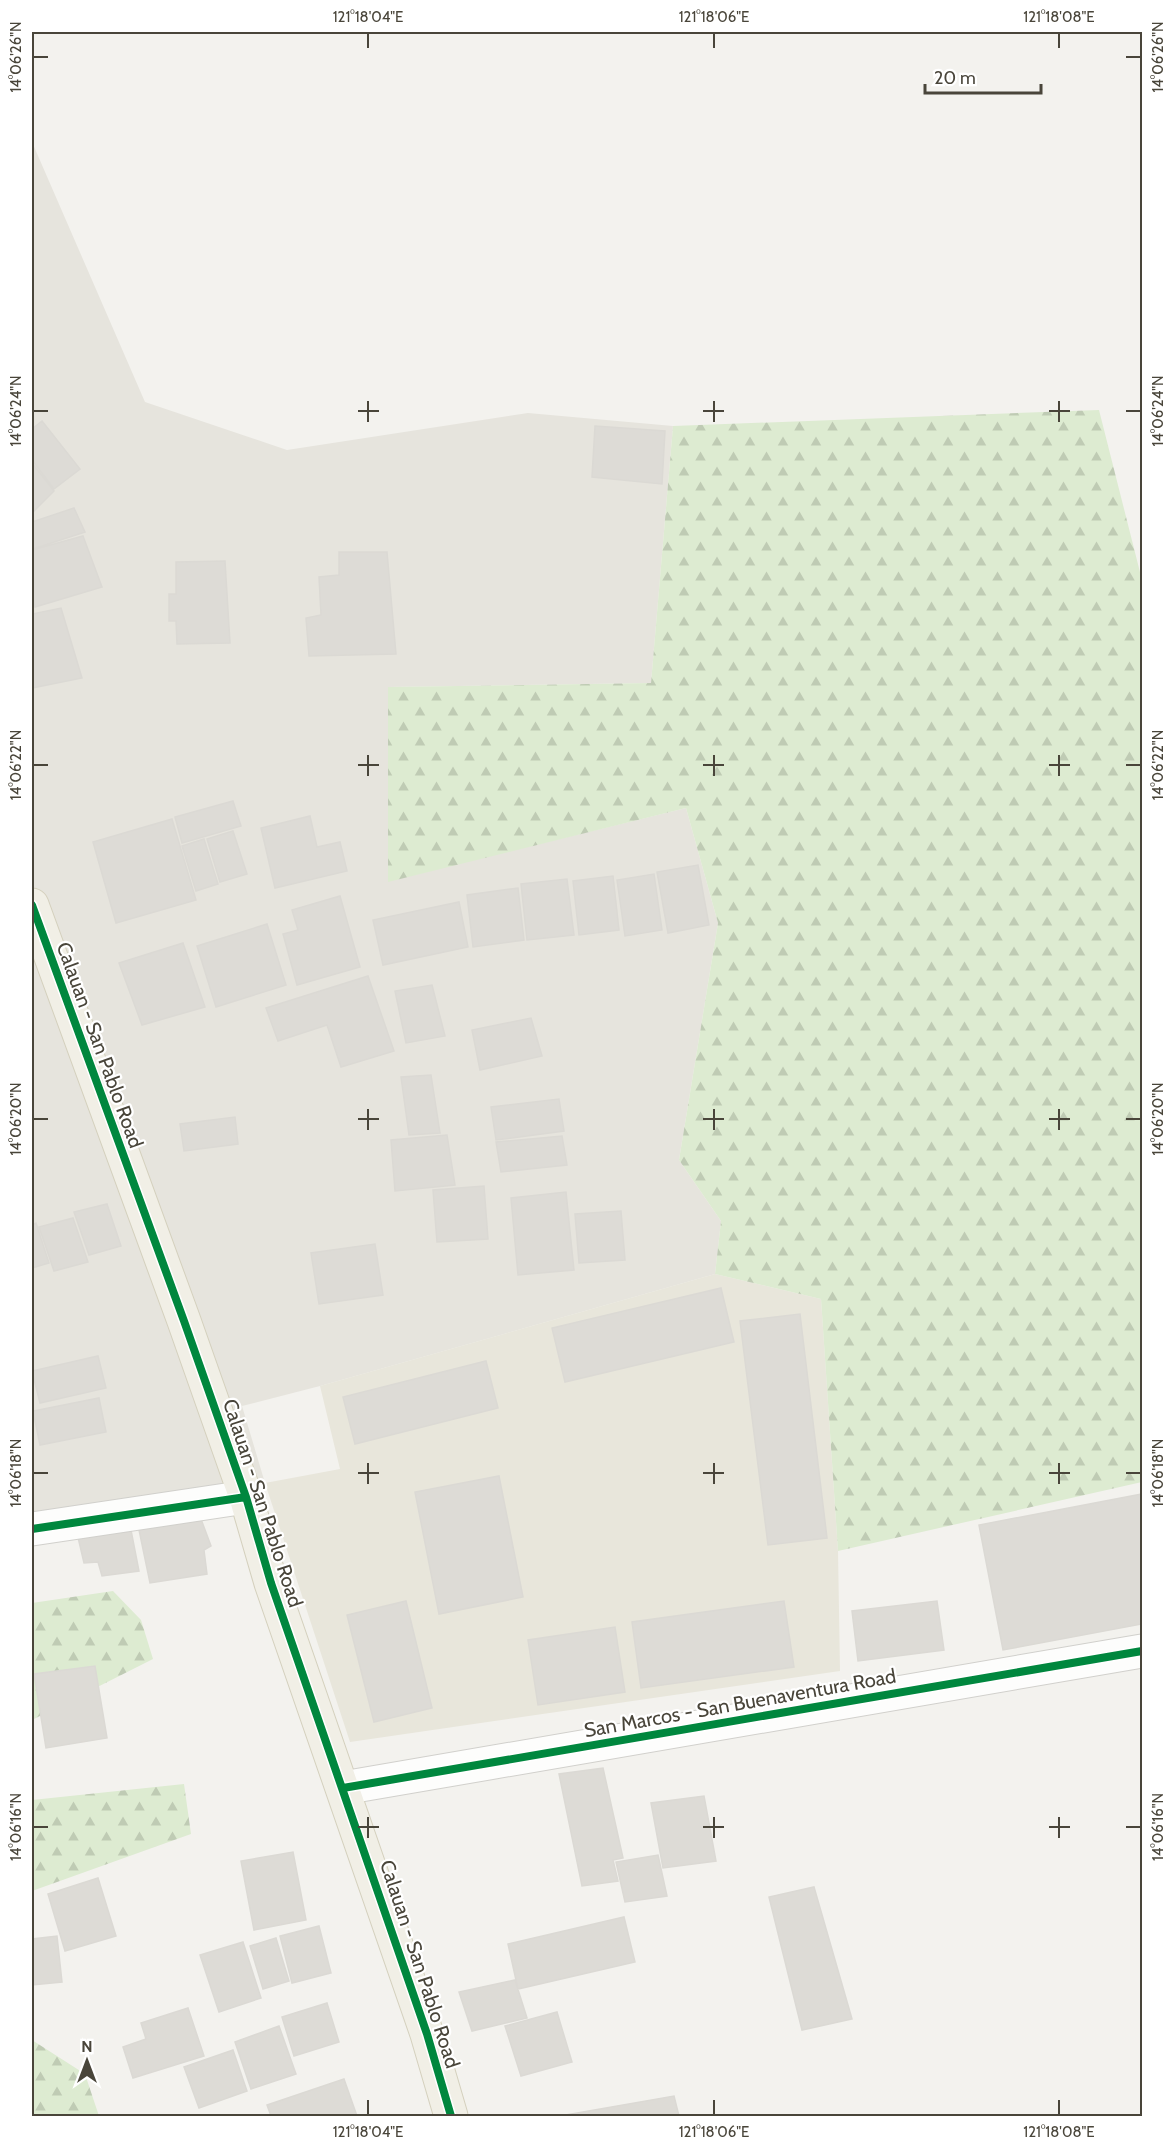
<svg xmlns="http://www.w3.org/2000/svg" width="1174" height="2148" viewBox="0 0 1174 2148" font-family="Cabin,sans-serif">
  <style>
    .residential { fill: #e6e4dd }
    .education { fill: #e8e6db }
    .forest { fill: url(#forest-firs) }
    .building { fill: #dddbd6; stroke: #dbd9d4; stroke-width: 1.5 }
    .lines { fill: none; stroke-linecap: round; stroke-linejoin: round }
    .minor-casing { stroke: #d1d0cc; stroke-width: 35 }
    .major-casing { stroke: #d4d0bd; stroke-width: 35 }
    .minor { stroke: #fdfdfc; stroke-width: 33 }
    .major { stroke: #f1efe6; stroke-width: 33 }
    .cycleway-casing { stroke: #fff; stroke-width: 11 }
    .cycleway { stroke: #00873e; stroke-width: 8 }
    .ticks { fill: none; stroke: #49453a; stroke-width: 2 }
    .labels { text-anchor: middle; stroke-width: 4.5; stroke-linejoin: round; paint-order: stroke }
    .street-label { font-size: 20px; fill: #49453a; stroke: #fff }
    .neatline { fill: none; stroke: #49453a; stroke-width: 2 }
    .ticks-label { font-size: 15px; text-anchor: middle; fill: #49453a }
  </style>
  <defs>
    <pattern id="forest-firs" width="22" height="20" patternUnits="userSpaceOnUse" patternTransform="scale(1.5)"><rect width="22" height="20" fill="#ddebd1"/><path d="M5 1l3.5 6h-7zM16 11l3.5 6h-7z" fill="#bfcbb4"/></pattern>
  </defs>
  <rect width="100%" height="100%" fill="#f3f2ee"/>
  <path class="residential" d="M32,142L145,402L287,450L528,413L673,426L651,683L388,687V881L686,808L718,923L679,1160L721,1221L715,1274L320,1386L242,1406L265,1483L32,1527Z"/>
  <path class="education" d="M715,1274L821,1299L838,1551L840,1671L350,1742L265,1483L340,1469L320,1386Z"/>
  <path class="forest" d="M1099,410L1142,580V1482L838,1551L821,1299L715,1274L721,1221L679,1160L718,923L686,808L388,882V687L651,683L673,426Z
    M113,1591L141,1620L153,1659L32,1720V1603Z
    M184,1784L191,1834L32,1891V1800Z
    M32,2040L85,2074L99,2116H32Z"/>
  <path class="building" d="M42,421L80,469L54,489L32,460V429Z
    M595,426L665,431L662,484L592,477Z
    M32,463L54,491L34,511L32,508Z
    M74,508L85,532L33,549L32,522Z
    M83,536L102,587L35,607L32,595V550Z
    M339,552H387L396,654L309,656L306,618L321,615L319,577L339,575Z
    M225,561L230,643L177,644L176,621H169V594H176V562Z
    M61,608L82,678L32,688V614Z
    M233,801L241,826L182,843L175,817Z
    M310,816L317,847L340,842L347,871L275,888L261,828Z
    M172,819L196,900L116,923L93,842Z
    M233,831L247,874L220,882L207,839Z
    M204,839L218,884L196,891L182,846Z
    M698,865L709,925L668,933L657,872Z
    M654,874L662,930L625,936L617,880Z
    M613,876L619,930L579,935L573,881Z
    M567,879L574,935L527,940L521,884Z
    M518,888L524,940L473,947L467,895Z
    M340,896L360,967L297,985L283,934L298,930L292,910Z
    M459,902L468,947L383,965L373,920Z
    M267,924L286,985L216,1007L197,946Z
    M183,943L205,1007L142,1025L119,963Z
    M368,976L394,1051L341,1067L327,1025L278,1041L266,1008Z
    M432,985L445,1036L406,1043L395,991Z
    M531,1018L542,1056L480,1070L472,1030Z
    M431,1075L440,1133L409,1135L401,1077Z
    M559,1099L564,1131L496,1140L491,1107Z
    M235,1117L238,1144L184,1151L180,1124Z
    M447,1135L455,1185L395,1191L391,1140Z
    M562,1136L567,1165L501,1172L496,1142Z
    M484,1186L488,1239L437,1242L433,1190Z
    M566,1192L574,1270L518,1275L511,1198Z
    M107,1204L121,1246L89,1255L74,1212Z
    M621,1211L625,1260L579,1263L575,1214Z
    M73,1218L88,1262L54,1271L39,1227Z
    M36,1223L49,1263L32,1268V1225Z
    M375,1244L383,1295L319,1304L311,1253Z
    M721,1288L734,1342L565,1382L552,1328Z
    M800,1314L827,1538L768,1545L740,1321Z
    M98,1356L106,1388L40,1403L32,1371Z
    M486,1361L498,1408L355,1444L343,1397Z
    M99,1398L106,1432L40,1445L33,1411Z
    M499,1476L523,1597L439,1614L415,1492Z
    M1142,1494V1624L1003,1650L979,1525Z
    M198,1511L211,1546L204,1550L207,1574L150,1583L138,1525Z
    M130,1525L139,1571L102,1576L98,1562L84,1563L77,1533Z
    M406,1601L432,1708L374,1722L347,1615Z
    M784,1601L794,1667L641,1688L632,1622Z
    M937,1601L944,1650L858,1661L852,1611Z
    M615,1627L625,1692L538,1705L528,1640Z
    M95,1666L107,1738L46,1748L34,1674Z
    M603,1768L623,1858L613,1860L618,1881L582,1886L559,1774Z
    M704,1796L716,1861L663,1868L651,1803Z
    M293,1852L306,1920L254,1930L241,1861Z
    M658,1855L667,1896L625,1902L616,1862Z
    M98,1878L116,1936L65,1951L48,1894Z
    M814,1887L852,2019L802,2030L769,1897Z
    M624,1917L635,1962L518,1989L508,1944Z
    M319,1926L331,1973L292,1983L280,1936Z
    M57,1936L62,1982L32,1985V1939Z
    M276,1938L289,1981L263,1989L250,1946Z
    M243,1942L261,1998L219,2012L200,1955Z
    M515,1980L527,2018L472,2031L459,1992Z
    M327,2003L339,2042L294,2056L282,2017Z
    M188,2008L204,2056L133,2078L123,2047L146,2039L141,2023Z
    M557,2012L572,2062L521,2076L505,2026Z
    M279,2026L296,2074L251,2089L235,2042Z
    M233,2050L247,2091L199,2108L184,2067Z
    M344,2079L357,2116H271L267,2105Z
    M674,2096L679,2116H560Z"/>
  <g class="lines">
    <g class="minor-casing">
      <path id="minor" d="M32,1529L246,1497
        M343,1788L1142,1651"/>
    </g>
    <g class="major-casing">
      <path id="major" d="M32,905L184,1321L246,1497L271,1583L427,2034L451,2116"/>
    </g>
    <use href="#minor" class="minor"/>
    <use href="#major" class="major"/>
    <g class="cycleway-casing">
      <path id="cycleway" d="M32,905L184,1321L246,1497L271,1583L427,2034L451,2116
        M32,1529L246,1497
        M343,1788L1142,1651"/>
    </g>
    <use href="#cycleway" class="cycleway"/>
  </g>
  <path class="ticks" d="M368,33V48M714,33V48M1059,33V48M33,57H48M1126,57H1141M368,401V422M714,401V422M1059,401V422M33,411H48M358,411H379M703,411H724M1049,411H1070M1126,411H1141M368,755V776M714,755V776M1059,755V776M33,765H48M358,765H379M703,765H724M1049,765H1070M1126,765H1141M368,1109V1130M714,1109V1130M1059,1109V1130M33,1119H48M358,1119H379M703,1119H724M1049,1119H1070M1126,1119H1141M368,1463V1484M714,1463V1484M1059,1463V1484M33,1473H48M358,1473H379M703,1473H724M1049,1473H1070M1126,1473H1141M368,1817V1838M714,1817V1838M1059,1817V1838M33,1827H48M358,1827H379M703,1827H724M1049,1827H1070M1126,1827H1141M368,2100V2115M714,2100V2115M1059,2100V2115"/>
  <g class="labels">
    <g class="street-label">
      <text transform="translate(100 1045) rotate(70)" y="7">Calauan - San Pablo Road</text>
      <text transform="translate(263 1503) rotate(72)" y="7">Calauan - San Pablo Road</text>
      <text transform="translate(740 1703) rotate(-10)" y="7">San Marcos - San Buenaventura Road</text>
      <text transform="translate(420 1964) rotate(72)" y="7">Calauan - San Pablo Road</text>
    </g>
  </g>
  <rect width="1174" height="2148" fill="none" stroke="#ffffff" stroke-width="66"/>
  <g transform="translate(87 2061)" stroke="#ffffff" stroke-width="4.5" paint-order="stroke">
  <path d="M0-4.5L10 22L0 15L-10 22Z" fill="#49453a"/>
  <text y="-9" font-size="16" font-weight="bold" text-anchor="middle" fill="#49453a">N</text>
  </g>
  <path d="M925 84v9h116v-9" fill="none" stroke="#49453a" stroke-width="3"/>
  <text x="934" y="84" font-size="18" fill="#49453a" stroke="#ffffff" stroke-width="4.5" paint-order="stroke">20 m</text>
  <rect x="33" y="33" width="1108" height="2082" class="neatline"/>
  <g class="ticks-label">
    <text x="368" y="22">121°18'04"E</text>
    <text x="714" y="22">121°18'06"E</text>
    <text x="1059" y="22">121°18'08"E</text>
    <text transform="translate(16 57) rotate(-90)" y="5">14°06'26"N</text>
    <text transform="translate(1158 57) rotate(-90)" y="5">14°06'26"N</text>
    <text transform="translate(16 411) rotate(-90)" y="5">14°06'24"N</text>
    <text transform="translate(1158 411) rotate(-90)" y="5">14°06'24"N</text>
    <text transform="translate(16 765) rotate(-90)" y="5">14°06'22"N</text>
    <text transform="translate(1158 765) rotate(-90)" y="5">14°06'22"N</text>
    <text transform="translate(16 1119) rotate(-90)" y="5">14°06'20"N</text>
    <text transform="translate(1158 1119) rotate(-90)" y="5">14°06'20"N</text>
    <text transform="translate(16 1473) rotate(-90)" y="5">14°06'18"N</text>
    <text transform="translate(1158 1473) rotate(-90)" y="5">14°06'18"N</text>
    <text transform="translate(16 1827) rotate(-90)" y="5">14°06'16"N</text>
    <text transform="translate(1158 1827) rotate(-90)" y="5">14°06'16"N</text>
    <text x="368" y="2137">121°18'04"E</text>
    <text x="714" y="2137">121°18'06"E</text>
    <text x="1059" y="2137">121°18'08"E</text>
  </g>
</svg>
